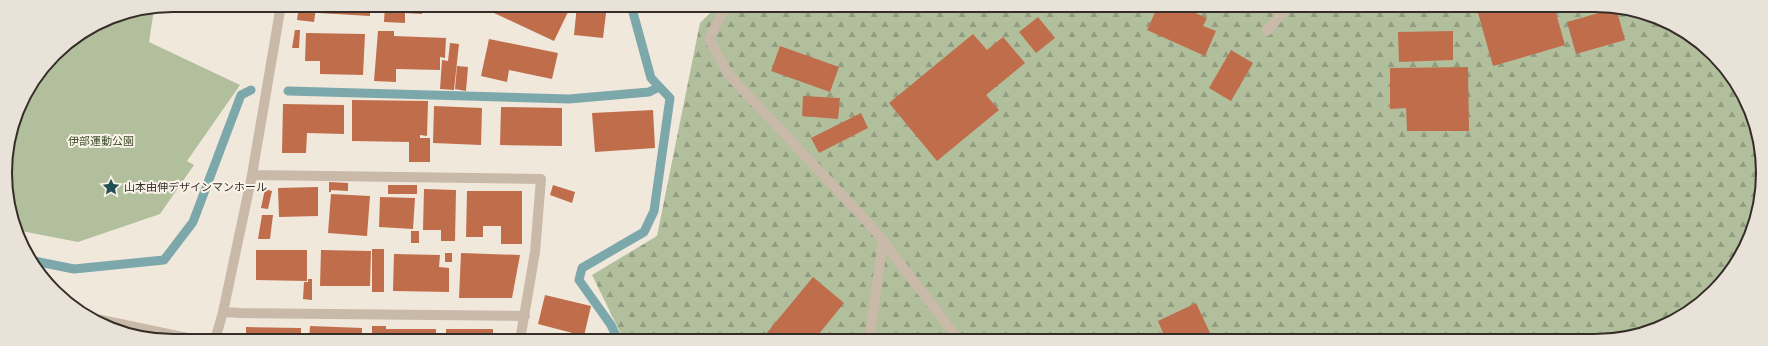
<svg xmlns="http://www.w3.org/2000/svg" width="1768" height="346" viewBox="0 0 1768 346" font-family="'Work Sans','Noto Sans JP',sans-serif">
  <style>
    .forest { fill: url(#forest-firs) }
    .park { fill: #b2bf9d }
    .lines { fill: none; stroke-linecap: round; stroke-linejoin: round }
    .stream { stroke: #7ca8ac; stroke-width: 9 }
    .building { fill: #c06d4b }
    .service { stroke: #c8b9a9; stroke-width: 10 }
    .minor { stroke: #c8b9a9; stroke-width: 10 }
    .labels { text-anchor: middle; stroke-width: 4; stroke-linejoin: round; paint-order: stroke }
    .park-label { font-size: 11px; fill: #43532d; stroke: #f9f2e8 }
    .poi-label { font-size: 11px; fill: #352d28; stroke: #f9f2e8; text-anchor: start }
    .rim { fill: none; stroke: #352d28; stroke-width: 2 }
  </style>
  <defs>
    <pattern id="forest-firs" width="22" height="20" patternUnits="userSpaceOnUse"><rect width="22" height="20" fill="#b2bf9d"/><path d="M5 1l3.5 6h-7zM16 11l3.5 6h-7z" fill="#929c80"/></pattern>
  </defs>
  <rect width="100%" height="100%" fill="#f1e8dc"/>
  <path class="forest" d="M717,6H1617L1679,27L1728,71L1757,129L1762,195L1746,247L1714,292L1669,324L1606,341L624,340L592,275L657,236L700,23Z"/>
  <path class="park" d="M154,9L149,42L240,85L187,161L194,165L160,214L78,242L16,230L5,162L18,108L54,54L109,18Z"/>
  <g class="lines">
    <path class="stream" d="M288,91L569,99L649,92L659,87
      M34,261L74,269L164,260L193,222L241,95L251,90
      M618,340L611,325L579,280L582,268L644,232L654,211L670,98L651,78L631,5"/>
  </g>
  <path class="building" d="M318,5H370V16L318,13Z
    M385,5H422V14L405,13V23L384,22Z
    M497,5H558L569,10L554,41L494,13Z
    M577,5H607L603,38L574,35Z
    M299,6L316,8L314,22L297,20Z
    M981,6H1029V7L982,10Z
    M1158,6H1179L1207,18L1203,26L1216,31L1205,56L1147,30Z
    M1476,6H1554L1565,45L1493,66Z
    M1616,8L1625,40L1576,54L1567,22Z
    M1038,17L1055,38L1036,53L1019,32Z
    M295,30H300L299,48H292Z
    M378,31H394V36L446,38L445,58L440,57V70L396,69V82L374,81Z
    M1453,31V60L1399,62L1398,32Z
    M306,33L365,34L363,75L320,74V61H305Z
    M973,34L987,50L1003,37L1025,63L986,95L999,110L937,161L889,103Z
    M489,39L558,53L552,79L509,70L507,82L481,76Z
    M450,43L459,44L454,90L440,89L442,60L448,61Z
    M780,46L839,67L830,92L771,71Z
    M1231,50L1253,63L1231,101L1209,88Z
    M457,66L468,67L466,91L455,89Z
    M1468,67L1469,131H1407L1406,108L1390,109V68Z
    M803,96L840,98L838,119L802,116Z
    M352,100L428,101L427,136L420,135V138H430V162H409V142L352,141Z
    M283,104L344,105V134L307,133L306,153H282Z
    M434,106L482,108L481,145L433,143Z
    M501,107L562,108V146L500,145Z
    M653,110L655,148L595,152L592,113Z
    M861,113L868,128L819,153L811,138Z
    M329,182L348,183V191L331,190V192H329Z
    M388,185H417V194H388Z
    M553,185L575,192L572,203L550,195Z
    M318,187V216L279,217L278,188Z
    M265,189L272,191L268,209L261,208Z
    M424,189L456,190L455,241H441V230H423Z
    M467,191H522V244H501V226H483V237H466Z
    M331,194L370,196L367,236L328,233Z
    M380,197L415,198L413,229L379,227Z
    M262,215H273L270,239H258Z
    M411,231H419V243H411Z
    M372,249H384V292H372Z
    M256,250H307V281L256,280Z
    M321,250L371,251L370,286H320Z
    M445,253H452V262H445Z
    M461,253L520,255L512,298H459Z
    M394,254L440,255L439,267L449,268V292L393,291Z
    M813,277L844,303L814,340H761Z
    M308,279H312V300L303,299L304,282H308Z
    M545,295L591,306L584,336L538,324Z
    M1196,303L1211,335L1199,340H1166L1158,321Z
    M310,326L362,328V340H309Z
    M372,326H386V329H436V340H372Z
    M246,327L301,328V340H246Z
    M446,329H493V340H446Z"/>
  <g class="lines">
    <path class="service" d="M1267,31L1288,6
      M883,241L959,340
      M869,340L883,241"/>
    <path class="minor" d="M729,6L724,10L709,39L729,75L872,227L883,241
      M252,175L541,179L535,252L520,340
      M223,312L241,313L525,316
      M87,317L197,340
      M215,340L223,312L252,175L281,5"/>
  </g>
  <defs>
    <g id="sight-bare" transform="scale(1.38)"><path d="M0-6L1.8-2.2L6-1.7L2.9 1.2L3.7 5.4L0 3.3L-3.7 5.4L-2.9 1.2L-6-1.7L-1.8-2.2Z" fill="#204f55" stroke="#f9f2e8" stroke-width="2.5" paint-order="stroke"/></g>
  </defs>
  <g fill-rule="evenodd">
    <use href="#sight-bare" x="111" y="187"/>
  </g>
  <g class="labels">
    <g class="park-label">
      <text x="101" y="145">伊部運動公園</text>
    </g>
    <g class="poi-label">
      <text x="124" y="191">山本由伸デザインマンホール</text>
    </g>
  </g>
  <path d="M0 0H1768V346H0ZM173 12H1595A161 161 0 0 1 1756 173V173A161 161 0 0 1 1595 334H173A161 161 0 0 1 12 173V173A161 161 0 0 1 173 12Z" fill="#e9e2d9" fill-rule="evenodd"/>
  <path class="rim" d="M173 12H1595A161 161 0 0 1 1756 173V173A161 161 0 0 1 1595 334H173A161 161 0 0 1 12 173V173A161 161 0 0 1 173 12Z"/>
</svg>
